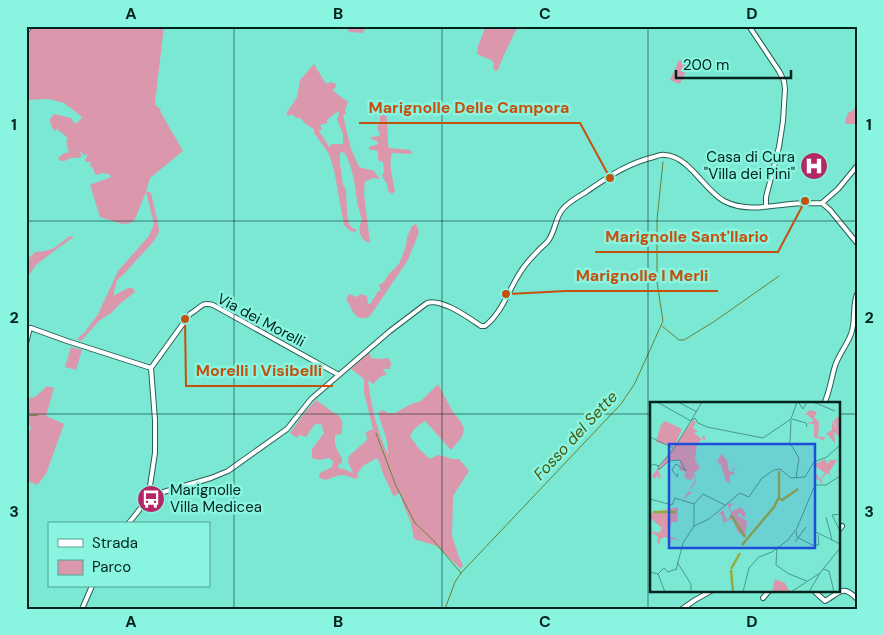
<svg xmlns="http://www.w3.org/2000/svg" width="883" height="635" viewBox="0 0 883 635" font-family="'DM Sans',sans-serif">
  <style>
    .green { fill: #db98ac; fill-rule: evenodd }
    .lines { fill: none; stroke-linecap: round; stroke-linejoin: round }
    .stream { stroke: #688236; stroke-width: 1 }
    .minor-casing { stroke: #256055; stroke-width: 6 }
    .minor { stroke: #fff; stroke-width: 4 }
    .grid { fill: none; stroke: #00231d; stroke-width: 1; stroke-opacity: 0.55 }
    .labels { text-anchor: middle; stroke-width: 5; stroke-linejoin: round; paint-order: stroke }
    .poi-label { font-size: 15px; fill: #00231d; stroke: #89f5e0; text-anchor: end }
    .street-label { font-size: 15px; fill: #00231d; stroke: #89f5e0 }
    .water-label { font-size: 16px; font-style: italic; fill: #4a5707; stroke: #89f5e0 }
    .inset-river { fill: none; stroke: #95ab40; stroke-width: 2.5 }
    .inset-road { fill: none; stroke: #4a998a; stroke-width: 1 }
    .view { fill: #1d4ed8; fill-opacity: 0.15; stroke: #1d4ed8; stroke-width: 2.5 }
    .inset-edge { fill: none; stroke: #00231d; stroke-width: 2.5 }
    .leader { fill: none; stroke: #c5510f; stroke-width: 2 }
    .callout-dot { fill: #c5510f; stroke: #89f5e0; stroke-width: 2 }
    .callout-label { font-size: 16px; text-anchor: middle; font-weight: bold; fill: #c5510f; stroke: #89f5e0; stroke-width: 5; stroke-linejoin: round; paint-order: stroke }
    .neatline { fill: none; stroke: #00231d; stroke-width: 2 }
    .grid-label { font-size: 16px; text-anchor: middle; font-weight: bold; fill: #00231d }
  </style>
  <rect width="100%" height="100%" fill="#7be8d3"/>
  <path class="green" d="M33,26H164L155,103L157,107L161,109L160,111L183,151L150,178L146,191L151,193L158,223L159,232L154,241L123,275L117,280L113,296L128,288H133L135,292L121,303L111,313L99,321L81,341L77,339L85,332L98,314L118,271L149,236L154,224L146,192L135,219L131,223L122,224L100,217L90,185L111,177L109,174L101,173L99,175L95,174L93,168L90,166L91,162H86L85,160L88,154L84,155L81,152H80L82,156C78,159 76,157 72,158C66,159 65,163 59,160L58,158L64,153H67L69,151C67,147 65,142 68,138L57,129L55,131L51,126L52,124L50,123V119L54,114L71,118L75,124L80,120L82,117L64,103L49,99L26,100V34Z
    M344,26H367L362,33L350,32Z
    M486,26H518L503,57L498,70L495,71L493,67L494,63L491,60L477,54L478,46Z
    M679,60L689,64L680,84L670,80Z
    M314,64L326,84L331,82L336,84L335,88L333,89V91L348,102L345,110L346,114L343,115L351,149L359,167C364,168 368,170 373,170L380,179L373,178L369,180L365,181L364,194L370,243C361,241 356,229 362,221C361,215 358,208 357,202C355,184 353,167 344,152L340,153V164L343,185L346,190L347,212L349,224L352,228L357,230L355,232L350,231L344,225L334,170L329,154L314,133V129L307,125L300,118H296L292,114L289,116L286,114L297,97L300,80ZM338,111L339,115L337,119L343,134V144H331L330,148L319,131L322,129L320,125L327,123V120Z
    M380,105L386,108L388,140V144L389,148L410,150L413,154L392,153C388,164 393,179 395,191L392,194L388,191L387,184L382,176L384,171L383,162L379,161L378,158V152L376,150H369V147L378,144V141L373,140L370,137L379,136L380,133L378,130L377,126L380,124Z
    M857,106V123L854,124H846L845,121L848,113L852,111Z
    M416,224L419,232L408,260L370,316C355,324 352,308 346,299L349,294L357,297L361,294L367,296L368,304L371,303L378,291H381L379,285L384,282L388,275L399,264L406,246L407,237L412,226Z
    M70,236L74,237L58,248L36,265L27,278L26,259H28L35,252L45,251L54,248Z
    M71,347L82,350L76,370L65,367Z
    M369,352L371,358L380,359L388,358L391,363L390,369H382L387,374L380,377L373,384L368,380C371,405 377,431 388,455C389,440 382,428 378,413L383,410L388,413H395L411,404L421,401L438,384L453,412L461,422L464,429L462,437L451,450L425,421L414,429L410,436L419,449L430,459L438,455C446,456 451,460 459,459L469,471L453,496L452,536L459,557L463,565L461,569L437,546L414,539L411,523L402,501L400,492L394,497L383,474L380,464L377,458L363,466L357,474L359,477L355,479C342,473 339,475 326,480L319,478L320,473L332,467L333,461L329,458L319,460L312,458V449L324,433L321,424H315L306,437L299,435L297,438L290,433L302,416L316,400C321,403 325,407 330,410C333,413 334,412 337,414C344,420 343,427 341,434L335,435C334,444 337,451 342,458V463L339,464L338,468L344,469L353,473L348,462L349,456L367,440L366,432L373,429L364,393V379L351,369Z
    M47,386L54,388L46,416L64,424L46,474L37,485L26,480V449L31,426H26V399L35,397Z"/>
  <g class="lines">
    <path class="stream" d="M662,326L679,340H684L715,321L779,276
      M26,416L38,415
      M376,433L396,486L415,523L433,540L461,573
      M445,609L455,582L461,573L621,404L635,383L663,321L657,282V220L663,162"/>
    <g class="minor-casing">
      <path id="minor" d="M749,26L779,71L784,81L785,89L783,121L779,147L766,197V207
        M26,31L28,29L27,26
        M822,203L838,189L857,166
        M26,343L30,328H31L67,341L151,368
        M824,404C830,391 831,379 835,366C839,354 847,345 851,334C856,321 852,307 857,294
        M148,499L155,453V420L151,368L190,314C200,309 201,301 213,305L339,375
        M128,524L148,499L160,493L211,478L228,471L287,429L311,399L390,331L427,303C442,298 469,318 481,326H485C501,314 508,292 518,276C523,267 530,259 537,252C540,248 545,245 548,241C555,232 555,219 562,210C568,202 578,197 586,192C608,177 628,163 654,157C657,156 661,154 665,155C689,156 704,190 724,201C745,212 769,206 791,204C801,203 811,203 822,203L830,210L857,243
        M839,530L842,526
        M814,591L825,601C839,594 842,583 857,599
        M763,598L769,591
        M82,609L92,586
        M682,609L695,600L711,591"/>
    </g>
    <use href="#minor" class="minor"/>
  </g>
  <path class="grid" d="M234,26V609M442,26V609M648,26V609M26,221H857M26,414H652M839,414H857"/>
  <defs>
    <g id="hospital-disc" transform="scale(1.4375)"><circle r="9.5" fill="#b42965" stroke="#89f5e0"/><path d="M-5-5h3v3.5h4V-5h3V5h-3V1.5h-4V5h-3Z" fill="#fff"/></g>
    <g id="bus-disc" transform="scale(1.4375)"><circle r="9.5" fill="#b42965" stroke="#89f5e0"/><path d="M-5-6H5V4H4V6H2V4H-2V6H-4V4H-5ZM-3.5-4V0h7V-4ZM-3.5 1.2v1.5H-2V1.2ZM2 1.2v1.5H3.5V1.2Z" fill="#fff"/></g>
  </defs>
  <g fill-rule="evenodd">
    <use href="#hospital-disc" x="814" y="166"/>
    <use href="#bus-disc" x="151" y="499"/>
  </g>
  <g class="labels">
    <g class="poi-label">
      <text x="795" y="162">Casa di Cura<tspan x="795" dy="17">"Villa dei Pini"</tspan></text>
      <text x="170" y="495" text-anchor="start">Marignolle<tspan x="170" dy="17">Villa Medicea</tspan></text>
    </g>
    <g class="street-label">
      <text transform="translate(261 320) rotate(28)" y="5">Via dei Morelli</text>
    </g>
    <g class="water-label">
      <text transform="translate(575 435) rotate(-47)" y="6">Fosso del Sette</text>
    </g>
  </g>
  <g transform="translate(650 402)">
    <rect width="190" height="190" fill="#7be8d3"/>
    <path d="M160,8L167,10L164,15L169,20L168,35H176L173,38L164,35V22L157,21L164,19L157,12L154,13ZM187,15H190V35L184,30L185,41L176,31L182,28V17L183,22L187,26L184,20ZM43,18L46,20L43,26L48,30H44L51,37L54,33L56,39L52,37L47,42L45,58L50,66L44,71L46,80L38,90H42L33,98L45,78L43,74L41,78L36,77L34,72L37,70L29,68L30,58H21L8,69L11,74L9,77L7,73L5,77L2,74ZM15,19L32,27L24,45L6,40L11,23ZM71,52L77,58L79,69L83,70L82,59L83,66L87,67H84V74L80,72V82L76,79L71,63L67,60ZM176,57L177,63L180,58H187L179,70L181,74L177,71L171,77L173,82L163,73L165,70L170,77L175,71L163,63ZM84,101L80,105L81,110L91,105L96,112L94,116L89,111L87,113L97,119L95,135L88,130L82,117L73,121L72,112L67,113L73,108L77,119L81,112L77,102ZM28,105L27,120H22L17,133L29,138L22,137L19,144L21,137L15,135L10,137V142L7,141L8,135L0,129L9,131L12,126L0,116V111ZM125,177L135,181L140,190H122Z" fill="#db98ac"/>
    <path class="inset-river" d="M129,96L132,98L148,87M3,110H26M81,113L95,135M92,143L124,105L129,95V69M81,167L90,151M81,168L83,190"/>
    <path class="inset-road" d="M7,0L41,19M28,0L47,10M163,0L185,9M149,1L153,7L157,0M142,17L156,21L157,25M141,18L140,41L149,56L146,76M41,19L45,16L48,21L57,25L113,36L141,17L147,0M0,35L23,46M8,64L9,68L18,59L30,58L36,69L26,62L22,68L27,75L28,71M0,65L3,62L9,64L24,47L52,0M155,75L164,60L177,55L190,43M0,97L22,103L25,96L44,102M190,112L182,113L190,129M176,115L182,138M44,124V102L53,92L75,103M146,129L147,135L162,143H169L168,133M166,130L190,142M145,140L156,125M165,143V125M127,146L126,163L139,172L157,179M27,160L41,182V190M173,167L179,169L184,190M26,168L33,141L44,124L59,117L90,91L99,95L112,76L124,68L130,67L141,76L155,75M0,170L8,172L14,166L18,170L26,167M8,172L15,190M93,190L99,166L109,155L122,150L138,138L147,126L165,83H176L190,74M141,190L170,171L190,146M159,190L170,171"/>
    <path class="view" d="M19,42H165V146H19Z"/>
    <rect width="190" height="190" class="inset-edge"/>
  </g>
  <path class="leader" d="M610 178L580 123H359M805 201L778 252H595M506 294L566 291H718M185 319L186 386H333"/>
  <g class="callout-dot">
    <circle cx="610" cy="178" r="5"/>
    <circle cx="805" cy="201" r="5"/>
    <circle cx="506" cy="294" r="5"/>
    <circle cx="185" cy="319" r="5"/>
  </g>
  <g class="callout-label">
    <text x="469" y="113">Marignolle Delle Campora</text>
    <text x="687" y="242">Marignolle Sant'Ilario</text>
    <text x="642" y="281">Marignolle I Merli</text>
    <text x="259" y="376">Morelli I Visibelli</text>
  </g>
  <rect width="883" height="635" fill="none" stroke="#89f5e0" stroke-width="55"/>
  <rect x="48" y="522" width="162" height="65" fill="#89f5e0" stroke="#52a192"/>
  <rect x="58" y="539" width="25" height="8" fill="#ffffff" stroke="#52a192"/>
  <text x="92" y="548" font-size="15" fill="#00231d">Strada</text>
  <rect x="58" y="560" width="25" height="15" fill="#db98ac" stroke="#52a192"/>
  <text x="92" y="572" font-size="15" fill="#00231d">Parco</text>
  <path d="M676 70v8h115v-8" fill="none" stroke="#00231d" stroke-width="2.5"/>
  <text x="683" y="70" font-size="15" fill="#00231d" stroke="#89f5e0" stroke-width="4" paint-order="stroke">200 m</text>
  <rect x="28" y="28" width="828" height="580" class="neatline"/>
  <g class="grid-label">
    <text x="131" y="19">A</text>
    <text x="338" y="19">B</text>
    <text x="545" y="19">C</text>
    <text x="752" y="19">D</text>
    <text x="14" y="130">1</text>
    <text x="869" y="130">1</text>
    <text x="14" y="323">2</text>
    <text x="869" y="323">2</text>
    <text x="14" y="517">3</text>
    <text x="869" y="517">3</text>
    <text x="131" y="627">A</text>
    <text x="338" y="627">B</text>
    <text x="545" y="627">C</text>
    <text x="752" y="627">D</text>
  </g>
</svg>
